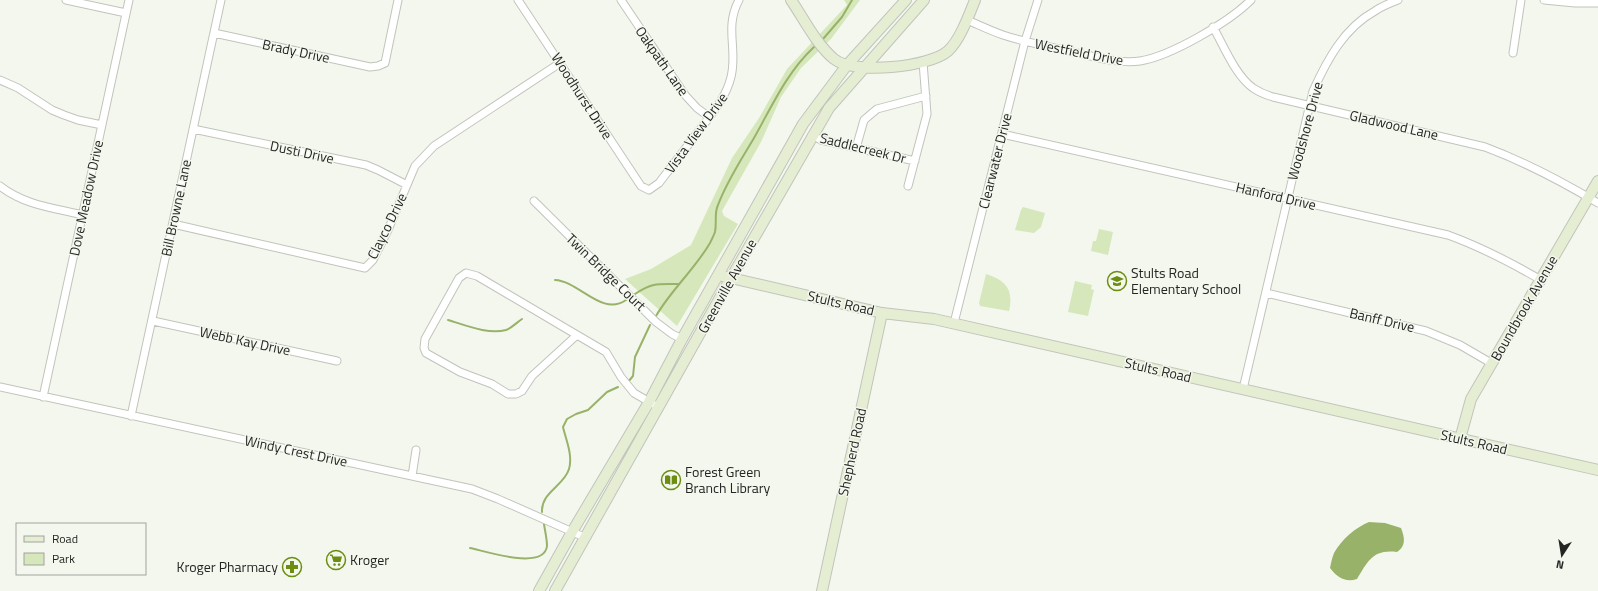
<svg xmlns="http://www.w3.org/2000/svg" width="1598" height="591" viewBox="0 0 1598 591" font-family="'Titillium Web',sans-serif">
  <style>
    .green { fill: #d6e7bb }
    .water { fill: #99b26a }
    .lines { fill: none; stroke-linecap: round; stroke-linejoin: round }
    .stream { stroke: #99b26a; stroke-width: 2 }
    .street-casing { stroke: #c1c4bc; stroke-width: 9 }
    .secondary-casing { stroke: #c1c4bc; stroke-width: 12 }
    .street { stroke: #fff; stroke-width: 7 }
    .secondary { stroke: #e5eed2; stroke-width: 10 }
    .labels { text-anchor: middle; stroke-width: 3; stroke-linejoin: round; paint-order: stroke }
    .street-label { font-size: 14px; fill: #252623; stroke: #f4f7ee }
    .poi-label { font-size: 14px; fill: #252623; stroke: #f4f7ee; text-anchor: start }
  </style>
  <rect width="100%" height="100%" fill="#f4f7ee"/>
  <path class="green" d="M844,0H860L831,39L801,68L781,97L761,142L722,211L724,216L738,224L677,326L625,279L651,269L691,245L732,158L759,118L787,69L847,5Z
    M1023,207L1045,213L1041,227L1034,233L1015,230L1021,210Z
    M1099,229L1113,232L1108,255L1091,251L1093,241H1096Z
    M986,274C1006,280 1014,290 1009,311L980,306L979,303Z
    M1075,281L1092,285L1091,289L1094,290L1088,316L1068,312Z"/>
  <path class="water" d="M1369,522L1385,523L1401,528C1405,538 1406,546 1397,552C1373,549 1368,561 1357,579C1345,583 1337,577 1330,568C1331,563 1332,558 1334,553C1341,540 1356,527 1369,522Z"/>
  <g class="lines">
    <path class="stream" d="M823,39L842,17L852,0
      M555,280C579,281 602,317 626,300
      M635,294C653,282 659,284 679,284
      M656,316C671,290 695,269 710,243C712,239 714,235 715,232C717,222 714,213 718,205C727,181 741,160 754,138C772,106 787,72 814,47
      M448,320C465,325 488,335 506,330C512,328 517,322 522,319
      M628,382L633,376L635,357L650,325
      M542,512C541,492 564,486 569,469C573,455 566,440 563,427L567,419L576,414L588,410L607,392L618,387
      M470,548C485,551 544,571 547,546C547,539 545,531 544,524"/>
    <g class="street-casing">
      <path id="street" d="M66,0L126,13
        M518,0L641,186L649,190L659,183C672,166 685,149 698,132C711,115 726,98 731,77C738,49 724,28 739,0
        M621,0L685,95L697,108L709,117
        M1544,0L1575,3H1598
        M967,20C979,25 991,31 1003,35C1027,43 1053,47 1077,53C1097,57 1119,64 1140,61C1171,56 1229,22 1251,0
        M1213,27C1224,46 1235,75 1253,88C1259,92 1266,95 1273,97L1485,147C1525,162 1561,181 1598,203
        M214,33L370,67L378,66L385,63L398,0
        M1513,53L1521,0
        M0,80L18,88L52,110L64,115L78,120L102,125
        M193,129L366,165L378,170L407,185
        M1002,134L1448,235C1481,247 1510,262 1541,280
        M812,135L821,140L915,161
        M856,148L864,120L877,109L926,96
        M0,186C24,205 54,208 83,215
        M908,186L927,114L923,62
        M534,201L656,322L672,334L682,339
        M173,224L365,268L373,260L388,230L415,166L434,146L560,63
        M466,273L477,276L577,335L532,376L522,391L516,394H508L492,384L460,372L426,353L424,348L425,339L459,278Z
        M1266,293L1426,331L1460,345L1491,363
        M153,321L337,361
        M954,323L1025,41L1038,0
        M577,335L606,352L621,377L634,393L653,404
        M0,387L472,489L498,499L584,537
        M1243,389L1313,91C1327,60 1344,28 1375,11C1382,6 1390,3 1398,0
        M43,397L129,0
        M131,416L221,0
        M412,476L416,450"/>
    </g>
    <g class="secondary-casing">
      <path id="secondary" d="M791,0C804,19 816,44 834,59C854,75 930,67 948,51C960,40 969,15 975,0
        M718,275L882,313L934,319L1598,470
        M1460,439L1471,399L1598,181
        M539,591L572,532L649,402L682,339L803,124L847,65L906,0
        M555,591L731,278L829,108L924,0
        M822,591L882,313"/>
    </g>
    <use href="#street" class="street"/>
    <use href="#secondary" class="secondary"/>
  </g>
  <defs>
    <g id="school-ring" transform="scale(1)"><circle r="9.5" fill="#f4f7ee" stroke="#6d8d10" stroke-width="1.5"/><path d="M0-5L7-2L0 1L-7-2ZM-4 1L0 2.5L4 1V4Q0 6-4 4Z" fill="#6d8d10"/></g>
    <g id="library-ring" transform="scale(1)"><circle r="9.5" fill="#f4f7ee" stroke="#6d8d10" stroke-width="1.5"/><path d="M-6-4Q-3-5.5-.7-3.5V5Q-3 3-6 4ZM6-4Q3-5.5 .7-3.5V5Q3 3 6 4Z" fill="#6d8d10"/></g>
    <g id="supermarket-ring" transform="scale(1)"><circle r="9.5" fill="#f4f7ee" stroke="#6d8d10" stroke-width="1.5"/><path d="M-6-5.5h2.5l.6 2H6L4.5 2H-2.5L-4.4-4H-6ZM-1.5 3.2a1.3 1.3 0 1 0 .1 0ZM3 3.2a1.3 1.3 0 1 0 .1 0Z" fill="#6d8d10"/></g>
    <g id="pharmacy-ring" transform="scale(1)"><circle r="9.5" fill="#f4f7ee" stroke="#6d8d10" stroke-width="1.5"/><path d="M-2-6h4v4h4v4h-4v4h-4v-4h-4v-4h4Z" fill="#6d8d10"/></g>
  </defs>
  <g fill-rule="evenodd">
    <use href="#school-ring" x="1117" y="281"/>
    <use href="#library-ring" x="671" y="480"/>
    <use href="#supermarket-ring" x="336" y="560"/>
    <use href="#pharmacy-ring" x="292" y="567"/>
  </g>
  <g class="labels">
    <g class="street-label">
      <text transform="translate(296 51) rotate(12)" y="5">Brady Drive</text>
      <text transform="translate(1079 52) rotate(11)" y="5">Westfield Drive</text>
      <text transform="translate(662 61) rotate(55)" y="5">Oakpath Lane</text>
      <text transform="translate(582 96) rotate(57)" y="5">Woodhurst Drive</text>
      <text transform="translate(1394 125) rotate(13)" y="5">Gladwood Lane</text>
      <text transform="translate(1305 131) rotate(-75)" y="5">Woodshore Drive</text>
      <text transform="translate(696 133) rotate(-54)" y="5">Vista View Drive</text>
      <text transform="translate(863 148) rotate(14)" y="5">Saddlecreek Dr</text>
      <text transform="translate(302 152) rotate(12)" y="5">Dusti Drive</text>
      <text transform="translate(995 161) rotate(-76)" y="5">Clearwater Drive</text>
      <text transform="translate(1276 196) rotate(13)" y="5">Hanford Drive</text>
      <text transform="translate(86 198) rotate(-78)" y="5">Dove Meadow Drive</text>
      <text transform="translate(176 208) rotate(-78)" y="5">Bill Browne Lane</text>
      <text transform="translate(387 226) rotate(-64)" y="5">Clayco Drive</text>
      <text transform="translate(606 272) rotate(44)" y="5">Twin Bridge Court</text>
      <text transform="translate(727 286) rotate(-61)" y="5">Greenville Avenue</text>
      <text transform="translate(841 303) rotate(13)" y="5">Stults Road</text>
      <text transform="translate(1524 308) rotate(-60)" y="5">Boundbrook Avenue</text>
      <text transform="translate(1382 320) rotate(13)" y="5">Banff Drive</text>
      <text transform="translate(245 341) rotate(12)" y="5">Webb Kay Drive</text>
      <text transform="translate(1158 370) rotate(13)" y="5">Stults Road</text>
      <text transform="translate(1474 442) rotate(13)" y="5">Stults Road</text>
      <text transform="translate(296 451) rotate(12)" y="5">Windy Crest Drive</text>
      <text transform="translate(852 452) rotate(-78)" y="5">Shepherd Road</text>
    </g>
    <g class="poi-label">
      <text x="1131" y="278">Stults Road<tspan x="1131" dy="16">Elementary School</tspan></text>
      <text x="685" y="477">Forest Green<tspan x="685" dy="16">Branch Library</tspan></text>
      <text x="350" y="565">Kroger</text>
      <text x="278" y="572" text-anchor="end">Kroger Pharmacy</text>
    </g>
  </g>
  <rect x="16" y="523" width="130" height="52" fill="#f4f7ee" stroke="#a1a39d"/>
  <rect x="24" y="536" width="20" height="6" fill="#e5eed2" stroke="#a1a39d"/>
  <text x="52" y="543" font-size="12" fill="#252623">Road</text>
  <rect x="24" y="553" width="20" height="12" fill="#d6e7bb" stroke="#a1a39d"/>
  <text x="52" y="563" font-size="12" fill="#252623">Park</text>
  <g transform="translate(1562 555) rotate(192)" stroke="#f4f7ee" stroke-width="3" paint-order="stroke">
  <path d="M0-3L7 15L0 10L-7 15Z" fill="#252623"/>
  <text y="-6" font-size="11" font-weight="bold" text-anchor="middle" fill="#252623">N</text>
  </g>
</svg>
